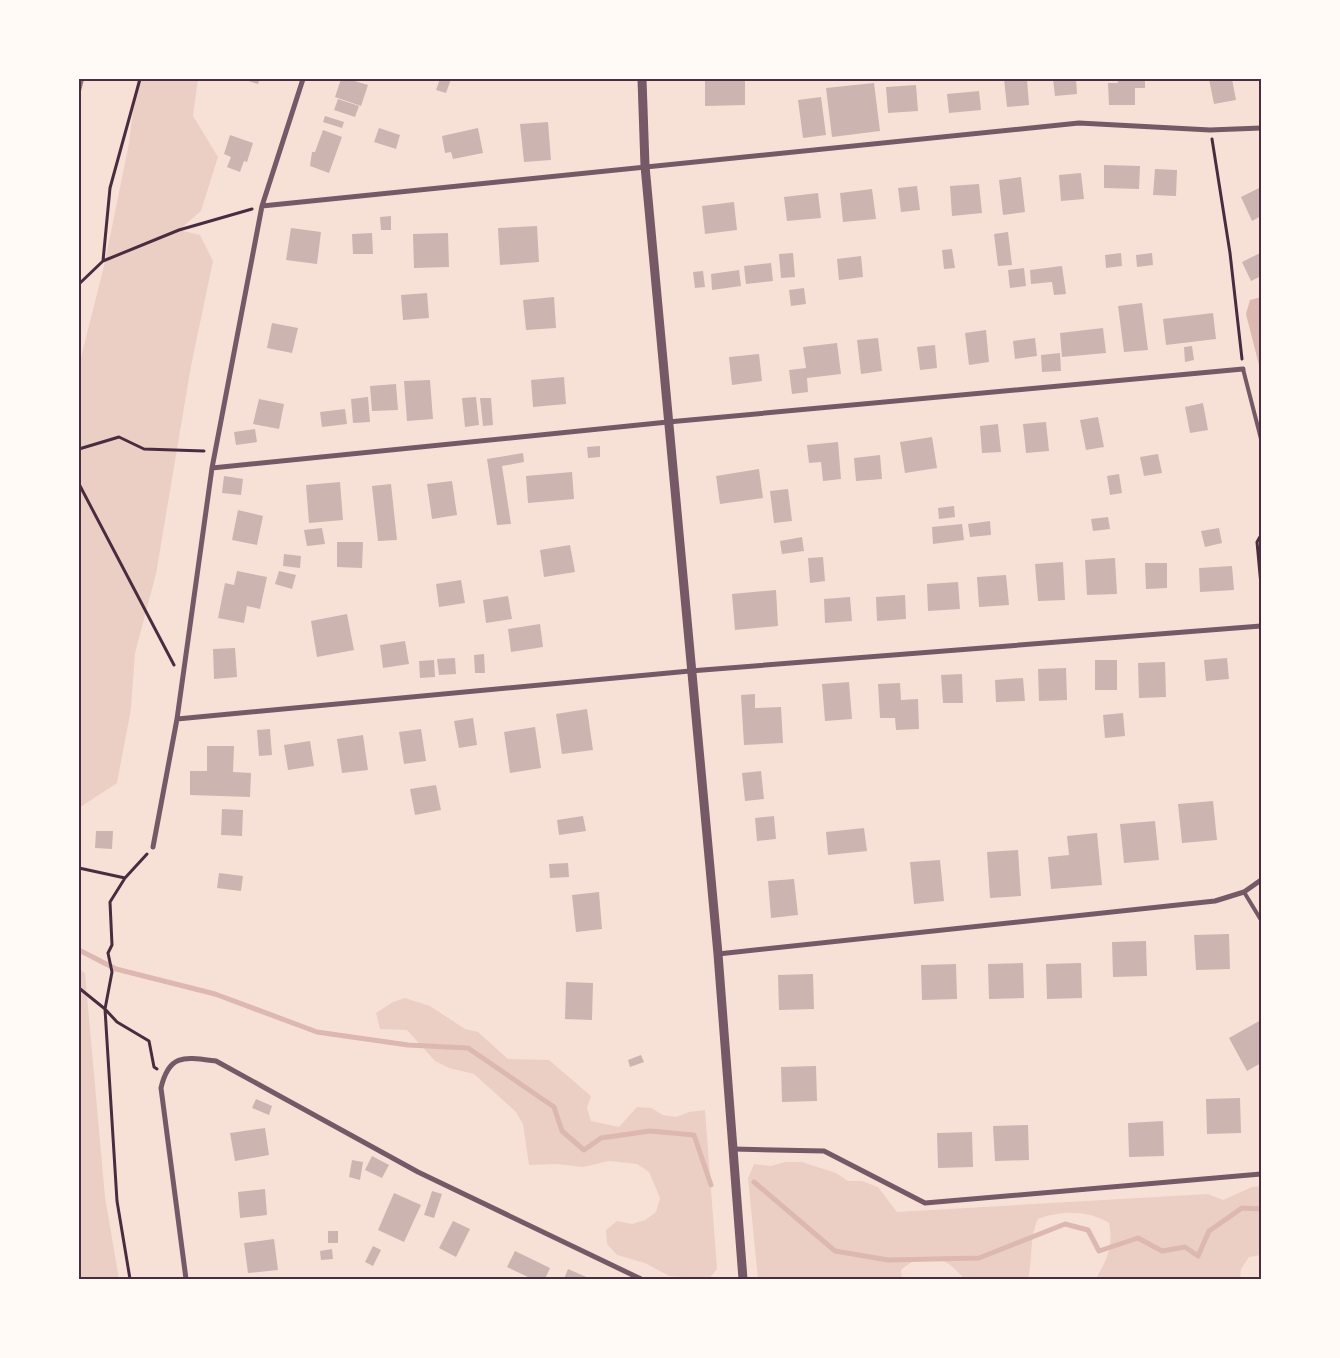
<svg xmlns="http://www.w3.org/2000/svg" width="1340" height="1358" viewBox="0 0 1340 1358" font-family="'Libre Baskerville',serif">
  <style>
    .green { fill: #ebcfc5 }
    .water { fill: #dcb8b0 }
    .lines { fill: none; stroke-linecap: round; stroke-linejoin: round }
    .stream { stroke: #dcb8b0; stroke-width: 5 }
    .building { fill: #ccb4b1 }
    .path { stroke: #4a2c40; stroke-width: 3 }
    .service { stroke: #755966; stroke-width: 4 }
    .minor { stroke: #755966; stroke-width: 5 }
    .tertiary { stroke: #755966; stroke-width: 9 }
    .rail { stroke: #8f747c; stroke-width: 4 }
    .neatline { fill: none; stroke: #4a2c40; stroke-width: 2 }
  </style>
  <rect width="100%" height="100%" fill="#f7e1d7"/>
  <path class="green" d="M137,79H198L193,116L218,157L201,211L179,230L200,235L213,261L191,366L156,574L135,653L131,709L117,783L79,808V365L104,266L129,143Z
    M79,969L85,973L105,1197L119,1279H79Z
    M405,998L430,1006L465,1029L478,1032L508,1059L549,1060L591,1096L587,1108L591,1121L619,1127L637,1107L651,1108L663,1115L676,1117L689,1112L705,1110L717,1269L709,1279L669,1276L645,1263L617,1255L607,1244L606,1230L617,1221L632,1224L645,1220L656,1212L660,1198L649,1172L637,1164L609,1161L583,1167L556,1164L529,1165L523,1124L516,1112L474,1074L449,1068L435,1061L407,1030L380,1029L376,1013L393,1002Z
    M785,1162H802L836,1173L848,1181H862L878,1187L897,1212L1208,1194L1223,1200L1252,1187L1261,1186V1255L1249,1257L1241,1269L1240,1279H1096C1107,1258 1114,1247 1109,1223C1089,1210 1060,1210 1038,1219C1029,1238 1033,1259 1028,1279H964C946,1256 925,1249 901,1270L902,1279H758L748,1178L754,1164L771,1166Z"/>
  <path class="water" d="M1261,297V373L1246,314L1250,300Z"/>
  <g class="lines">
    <path class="stream" d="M79,950L116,969L215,994L317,1032L408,1045L468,1048L554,1107L562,1131L584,1150L601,1138L650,1131L694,1135L711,1185
      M754,1182L835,1251L888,1260L979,1258L1065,1224L1088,1230L1099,1251L1138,1238L1162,1251L1185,1247L1198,1256L1209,1231L1242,1208L1261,1209"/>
  </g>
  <path class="building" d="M242,79H260L258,84Z
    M341,79H348L368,85L361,106L335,97Z
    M440,79H451L446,93L436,90Z
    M705,79H745V105L705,106Z
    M1004,79H1027L1029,105L1007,107Z
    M1053,79H1076L1077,94L1055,96Z
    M1117,79H1145V88H1135V105H1109L1108,83H1118Z
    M1209,79H1232L1236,100L1214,104Z
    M874,83L880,131L832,137L826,88Z
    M916,85L918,111L888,113L886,87Z
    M979,91L981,110L949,113L947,94Z
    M821,97L826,135L803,138L798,100Z
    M338,99L359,106L355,117L334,110Z
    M325,116L344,122L342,128L323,122Z
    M548,122L551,160L524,162L520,124Z
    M379,128L400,135L396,149L374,142Z
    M478,128L483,153L453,159L451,152L445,153L442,136Z
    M323,130L342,137L329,173L310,166L312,152H315Z
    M230,135L253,143L247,162L244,161L240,172L227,167L231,157L224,154Z
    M1104,165L1140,166L1139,189L1104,188Z
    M1155,169L1177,170L1176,196L1153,195Z
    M1081,173L1084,199L1061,201L1059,175Z
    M1021,177L1025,212L1003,215L999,180Z
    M979,184L982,213L952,216L950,186Z
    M917,186L920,210L901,212L898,188Z
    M1261,187V216L1252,221L1241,197Z
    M872,189L876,219L843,222L840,193Z
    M818,193L821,218L787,221L784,197Z
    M734,202L737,230L705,234L702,206Z
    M391,216V230H381L380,217Z
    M537,226L539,262L500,265L498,228Z
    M291,228L321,232L317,264L286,260Z
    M1008,232L1012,265L998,266L994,234Z
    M372,233L373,254H353L352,234Z
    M448,233L449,267L414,268L413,234Z
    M952,249L955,268L944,269L942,250Z
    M793,253L795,277L781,278L779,254Z
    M1121,253L1122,266L1106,268L1105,255Z
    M1152,253L1153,265L1137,267L1136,255Z
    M1260,253L1261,276L1251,281L1242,262Z
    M861,256L863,277L839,280L837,259Z
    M771,263L773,281L746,284L744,266Z
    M1062,266L1066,294L1054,295L1052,282L1031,284L1030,270Z
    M1024,268L1026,286L1010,288L1008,270Z
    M739,270L741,286L712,290L711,274Z
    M703,271L705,287L695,288L693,272Z
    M804,288L806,304L791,306L789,290Z
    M427,293L429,318L403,320L401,295Z
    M554,297L556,328L526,330L523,300Z
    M1142,303L1148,350L1124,352L1118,306Z
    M1213,313L1216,339L1166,345L1163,319Z
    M272,323L298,328L292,353L267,348Z
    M1103,328L1106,353L1062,357L1060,333Z
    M986,330L989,362L969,365L965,333Z
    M878,338L882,371L861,374L857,340Z
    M1035,338L1037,356L1015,359L1013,341Z
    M837,343L841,374L807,378L808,392L792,394L789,370L806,368L803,347Z
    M935,345L937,368L920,370L917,347Z
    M1192,346L1194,360L1185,362L1184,347Z
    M1060,353L1061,371L1042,372L1041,355Z
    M759,354L762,381L732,385L729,357Z
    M564,377L566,404L533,407L531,380Z
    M430,380L433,419L407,421L404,381Z
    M396,384L398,410L372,411L370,386Z
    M368,397L370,422L353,423L351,399Z
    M476,397L479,425L465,427L462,398Z
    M480,398H491L493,425L483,426Z
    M259,399L284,404L279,429L253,424Z
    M1203,403L1208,430L1190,433L1185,407Z
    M345,409L347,424L322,427L320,412Z
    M1098,417L1104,447L1086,450L1080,420Z
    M1046,422L1049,451L1026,453L1023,424Z
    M998,424L1001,452L982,453L980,426Z
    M255,429L257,442L236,445L234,432Z
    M932,437L937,468L905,473L900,442Z
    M838,442L841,479L823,481L821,462L809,463L807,445Z
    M600,446V457L588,458L587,447Z
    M523,453L524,462L502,466L511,524L497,525L487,459Z
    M1158,454L1162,473L1144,476L1140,457Z
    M880,455L882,479L856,481L854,458Z
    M759,469L763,498L720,504L716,476Z
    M572,472L574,499L528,503L526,476Z
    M1119,474L1122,493L1110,495L1107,476Z
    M224,476L243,479L241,495L222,493Z
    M452,481L457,515L432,519L427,484Z
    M340,482L343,520L309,523L306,485Z
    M391,484L397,540L378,541L372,486Z
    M788,489L792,521L774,523L770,491Z
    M954,506L955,517L939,519L938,508Z
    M238,510L263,516L257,545L232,540Z
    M1108,517L1110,529L1093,531L1091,519Z
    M990,521L991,535L970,537L968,524Z
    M962,524L964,540L933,544L932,527Z
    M322,528L325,544L307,546L304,530Z
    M1219,528L1222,543L1205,547L1201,531Z
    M802,537L804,551L782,554L780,541Z
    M337,542H363L362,568L337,567Z
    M570,545L575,572L544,577L540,550Z
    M284,554L301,556L300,568L283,566Z
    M823,557L825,581L810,583L808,558Z
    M1115,558L1117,594L1087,595L1085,560Z
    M1063,562L1065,600L1038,601L1035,564Z
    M1145,563H1167V588L1146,589Z
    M1232,566L1234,590L1200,592L1199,568Z
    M237,571L267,577L260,609L247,606L244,623L218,618L225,583L234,585Z
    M279,571L296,575L292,589L275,584Z
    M1006,575L1009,605L979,607L977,577Z
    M461,580L465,603L439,607L436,584Z
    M958,582L960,609L928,611L927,584Z
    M776,590L778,626L735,630L732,594Z
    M905,595L906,619L877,621L876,597Z
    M508,596L512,619L486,623L483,600Z
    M850,597L852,621L825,623L824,599Z
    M347,614L354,650L317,657L311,621Z
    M540,624L543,647L511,652L508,629Z
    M405,641L409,664L383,668L380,645Z
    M235,648L237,677L214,679L213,649Z
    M484,654L485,673H475L474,655Z
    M455,658L456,674L439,675L437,659Z
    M1227,658L1229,679L1206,681L1204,660Z
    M434,660L435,677L420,678L419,661Z
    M1095,660H1117V690H1095Z
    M1165,662L1166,697L1139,698L1138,663Z
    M1066,668L1067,700L1039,701L1038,669Z
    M962,674L963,703H943L941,675Z
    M1023,678L1025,701L996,702L995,680Z
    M849,682L852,719L825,721L822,684Z
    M900,683L901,700L918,699L919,729L896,730L895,718H880L878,684Z
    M755,694V708L781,707L783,743L744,745L741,695Z
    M587,709L593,750L562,754L556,714Z
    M1123,713L1125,736L1105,738L1103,715Z
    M473,718L477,745L459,748L454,721Z
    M535,727L541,768L510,773L504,732Z
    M270,729L272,755L259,756L257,730Z
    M421,729L426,761L404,764L399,732Z
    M363,735L368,770L342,773L337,739Z
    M310,741L314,766L288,770L284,745Z
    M207,746H234L233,772L251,773L250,797L190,795V771H207Z
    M761,771L764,799L745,801L742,773Z
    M436,785L441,810L415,815L410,789Z
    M1213,801L1217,840L1182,843L1178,804Z
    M222,809L243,810L242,836L221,835Z
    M583,816L586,831L559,835L557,820Z
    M774,816L776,839L757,841L755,818Z
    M1155,821L1159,860L1124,863L1120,824Z
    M864,828L867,851L828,855L826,832Z
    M96,831H113L112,849L95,848Z
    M1097,833L1102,885L1051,889L1048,857L1069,855L1067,836Z
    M1018,850L1021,896L990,898L987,852Z
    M940,860L944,901L914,904L910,862Z
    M568,863L569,877L550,878L549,864Z
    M219,873L243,876L241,891L217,888Z
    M794,879L798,915L771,918L768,881Z
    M599,892L602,929L576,932L572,895Z
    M1229,934L1230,969L1196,970L1194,935Z
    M1146,941L1147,976L1113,977L1112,942Z
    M1023,963L1024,998L989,999L988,964Z
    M1081,963L1082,998L1047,999L1046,964Z
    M956,964L957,999L922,1000L921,965Z
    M813,974L814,1009L779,1010L778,975Z
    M566,982L593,983L592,1020L565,1019Z
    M1261,1020V1063L1247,1071L1229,1038Z
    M641,1055L644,1062L630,1067L628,1060Z
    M816,1066L817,1101L782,1102L781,1067Z
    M1240,1098L1241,1133L1207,1134L1206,1099Z
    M256,1099L272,1106L269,1115L252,1108Z
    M1163,1121L1164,1156L1129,1157L1128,1123Z
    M1028,1125L1029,1160L995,1161L993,1126Z
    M265,1128L269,1155L235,1161L230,1133Z
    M972,1132L973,1167L938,1168L937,1133Z
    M372,1156L389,1165L382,1178L365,1170Z
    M352,1160L363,1162L360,1180L349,1177Z
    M265,1189L267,1215L240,1218L238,1192Z
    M432,1191L442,1194L434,1218L424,1215Z
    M394,1193L421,1205L404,1242L378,1230Z
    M453,1221L470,1229L456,1257L439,1248Z
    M328,1231H338V1243H328Z
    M274,1239L278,1270L248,1273L244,1243Z
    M373,1246L381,1250L373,1266L365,1262Z
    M332,1249L333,1259L321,1260L320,1251Z
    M515,1251L550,1268L545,1279H532L507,1267Z
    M568,1269L591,1279H564Z"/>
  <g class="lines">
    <path class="path" d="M1212,139L1230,253L1242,359
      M103,261L110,188L140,79
      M79,284L103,261L179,230L252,209
      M79,449L119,437L144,449L204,451
      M79,484L174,665
      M1261,535L1257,542L1261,585
      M79,868L125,878
      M79,988L105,1009L117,1022L149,1041L154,1067L157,1069
      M130,1279L117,1201L105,1009L112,972L108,953L112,945L110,902L125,878L147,854"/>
    <path class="service" d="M1243,369L1261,439
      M1244,892L1261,920"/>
    <path class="minor" d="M262,206L1079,123L1210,130L1261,128
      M212,468L668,422L1243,369
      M177,719L690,671L1261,626
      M153,847L177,719L212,468L262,206L303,79
      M718,954L1215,901L1244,892L1261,880
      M733,1149L824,1151L925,1203L1261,1174
      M186,1279L161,1088C169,1053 185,1057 216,1061L418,1172L641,1279"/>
    <path class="tertiary" d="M642,79L645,166L718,954L743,1279"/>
    <path class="rail" d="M79,91L82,79"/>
  </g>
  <rect width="1340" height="1358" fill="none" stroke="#fffaf5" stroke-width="160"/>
  <rect x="80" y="80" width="1180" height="1198" class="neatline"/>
</svg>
